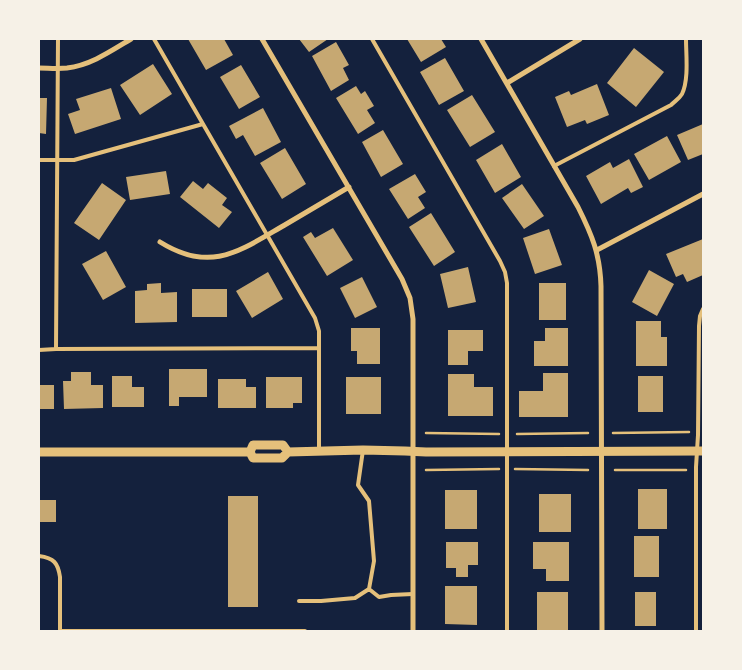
<svg xmlns="http://www.w3.org/2000/svg" width="742" height="670" viewBox="0 0 742 670" font-family="'Source Sans 3',sans-serif">
  <style>
    .building { fill: #c6a872 }
    .lines { fill: none; stroke-linecap: round; stroke-linejoin: round }
    .path { stroke: #e5c07b; stroke-width: 2.5 }
    .service { stroke: #e5c07b; stroke-width: 4 }
    .minor { stroke: #e5c07b; stroke-width: 5 }
    .tertiary { stroke: #e5c07b; stroke-width: 9 }
  </style>
  <rect width="100%" height="100%" fill="#14213d"/>
  <path class="building" d="M188,39H224L233,55L206,70Z
    M299,39H328L309,52Z
    M407,39H441L446,47L421,62Z
    M336,42L349,65L343,68L349,80L331,91L312,56Z
    M634,48L664,72L636,107L607,83Z
    M445,58L464,91L439,105L420,72Z
    M153,64L172,94L140,115L120,85Z
    M241,65L260,97L239,109L220,77Z
    M597,84L609,115L587,124L585,120L567,127L555,97L569,91L571,95Z
    M356,86L361,94L365,91L374,106L367,110L375,123L358,134L336,98Z
    M111,88L121,119L75,134L68,114L80,110L76,99Z
    M472,95L495,132L470,147L447,110Z
    M39,98H47L46,134L39,133Z
    M263,108L281,142L255,156L243,135L236,139L229,126Z
    M703,124V154L688,160L677,135Z
    M383,130L403,164L381,177L362,142Z
    M667,136L681,162L649,180L634,154Z
    M502,144L521,177L495,193L476,160Z
    M285,148L306,184L282,199L260,163Z
    M629,159L643,187L631,193L628,188L601,204L586,176L610,162L613,168Z
    M166,171L170,194L130,200L126,177Z
    M415,174L426,192L418,197L425,208L408,219L389,189Z
    M193,181L203,189L208,183L227,198L222,205L232,212L219,228L180,197Z
    M102,183L126,200L99,240L74,223Z
    M522,184L544,216L524,229L502,198Z
    M431,213L455,252L434,266L409,227Z
    M333,228L353,260L327,276L303,237L311,232L315,238Z
    M549,229L562,265L535,274L523,238Z
    M703,239V275L687,282L683,274L676,277L666,254Z
    M106,251L126,287L103,300L82,264Z
    M468,267L476,302L448,308L440,274Z
    M649,270L674,284L657,316L632,302Z
    M268,272L283,299L252,318L236,291Z
    M362,277L377,307L355,318L340,288Z
    M161,283V293L177,292V322L135,323V291L147,290V284Z
    M539,283H566V320H539Z
    M192,289H227V317H192Z
    M636,321H661V337H667V366H636Z
    M351,328H380V364H357V351H351Z
    M545,328H568V366H534V341H545Z
    M448,330H483V351H468V365H448Z
    M169,369H207V397H179V406H169Z
    M71,372H91V385H103V408L64,409L63,381H71Z
    M543,373H568V417H519V391H543Z
    M448,374H474V387H493V416H448Z
    M112,376H132V387H144V407H112Z
    M638,376H663V412H638Z
    M266,377H302V403H293V408H266Z
    M346,377H381V414H346Z
    M218,379H246V387H256V408H218Z
    M39,385H54V409H39Z
    M638,489H667V529H638Z
    M445,490H477V529H445Z
    M539,494H571V532H539Z
    M228,496H258V607H228Z
    M39,500H56V522H39Z
    M634,536H659V577H634Z
    M446,542H478V565H468V577H456V568H446Z
    M533,542H569V581H546V569H533Z
    M445,586H477V625L445,624Z
    M537,592H568V630H537Z
    M635,592H656V626H635Z"/>
  <g class="lines">
    <path class="path" d="M426,433L499,434
      M613,433L689,432
      M517,434L588,433
      M515,469L588,470
      M426,470L499,469
      M615,470H686"/>
    <path class="service" d="M154,39L203,124
      M372,39L500,261L505,272L507,283V631
      M39,160H74L203,124L315,318L319,331V451
      M554,166L671,105C675,101 679,99 682,94C689,79 686,55 686,39
      M56,349L319,348
      M39,350L56,349L58,39
      M39,556C54,558 58,563 60,577V631
      M369,589L379,597L391,595L413,594
      M299,601H321L355,598L369,589L374,561L369,501L358,485L363,450
      M60,631H305
      M696,631V467L698,435L699,326L700,316L703,309"/>
    <path class="minor" d="M262,39L402,279L410,298L413,319V631
      M481,39L578,207C592,235 600,254 601,286L602,631
      M39,68C48,68 57,69 67,68C91,65 111,51 131,39
      M507,83L580,39
      M160,242C210,273 238,252 283,226C305,213 327,200 349,187
      M597,250L703,194"/>
    <path class="tertiary" d="M39,452H250
      M250,452L253,458H282L288,452L363,450L405,451L426,452L703,451
      M250,452L253,445H283L288,452"/>
  </g>
  <rect width="742" height="670" fill="none" stroke="#f6f1e7" stroke-width="80"/>
</svg>
